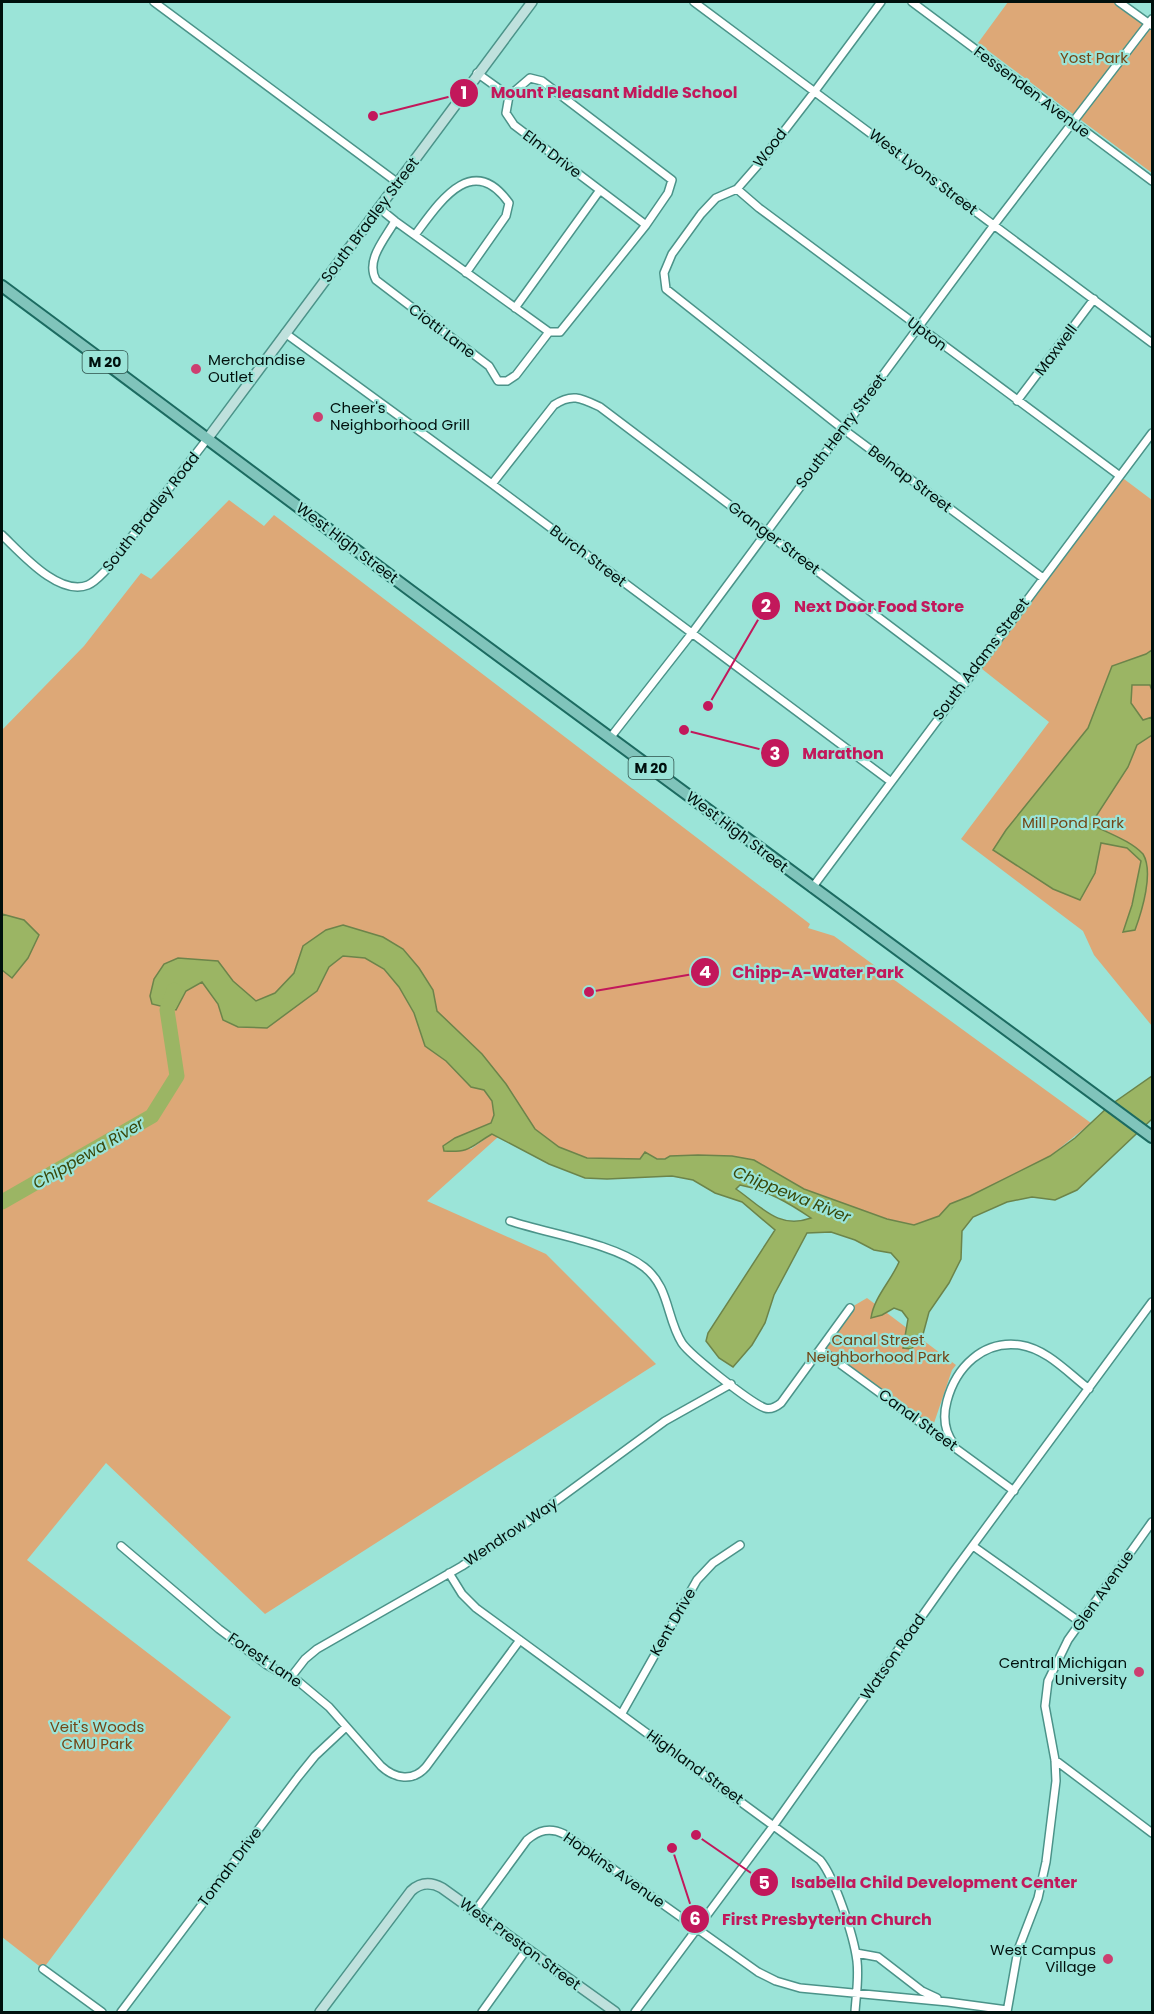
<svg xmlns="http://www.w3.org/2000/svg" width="1154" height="2014" viewBox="0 0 1154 2014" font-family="Poppins,sans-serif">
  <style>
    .green { fill: #dda877 }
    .water { fill: #9bb564; stroke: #6c844a; stroke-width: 1.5; fill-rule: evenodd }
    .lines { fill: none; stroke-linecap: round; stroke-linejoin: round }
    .river { stroke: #9bb564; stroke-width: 15 }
    .street-casing { stroke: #4b9389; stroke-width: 10 }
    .secondary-casing { stroke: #4b9389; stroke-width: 12 }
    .primary-casing { stroke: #1c6b61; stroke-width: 14 }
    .street { stroke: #fff; stroke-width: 7 }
    .secondary { stroke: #bfe1dd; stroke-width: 9 }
    .primary { stroke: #80c4bb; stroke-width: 10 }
    .poi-dot { fill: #cc3f70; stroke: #9be4d8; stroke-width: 2 }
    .labels { text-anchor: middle; stroke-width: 4.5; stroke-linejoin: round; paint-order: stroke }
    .shield { fill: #9be4d8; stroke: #2e504a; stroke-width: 1.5 }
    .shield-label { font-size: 14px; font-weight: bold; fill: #00100d }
    .park-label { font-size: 15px; fill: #724617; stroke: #9be4d8 }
    .street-label { font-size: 15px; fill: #00100d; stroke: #9be4d8 }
    .poi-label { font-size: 15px; fill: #00100d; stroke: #9be4d8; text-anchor: start }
    .water-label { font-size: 16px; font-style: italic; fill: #38480b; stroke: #9be4d8 }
    .leader { fill: none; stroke: #c2185b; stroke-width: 2 }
    .callout-dot { fill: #c2185b; stroke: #9be4d8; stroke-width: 2 }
    .mark-label { font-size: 18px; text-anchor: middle; font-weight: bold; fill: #fff }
    .callout-label { font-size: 16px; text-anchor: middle; font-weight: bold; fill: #c2185b; stroke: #9be4d8; stroke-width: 4.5; stroke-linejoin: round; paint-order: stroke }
  </style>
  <rect width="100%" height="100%" fill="#9be4d8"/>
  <path class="green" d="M1008,2H1113L1152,31V173L978,43Z
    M1120,476L1152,500V1026L1094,955L1083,931L961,839L1049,722L977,665Z
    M229,500L264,526L274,515L810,924L808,928L834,936L1091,1123L1050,1156L972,1195L950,1204L939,1216L914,1225L887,1219L804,1189L754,1160L732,1156H670C662,1161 657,1159 649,1155L640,1159L558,1164L386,952L336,951L277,1011L193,972L176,1009L186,991L202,982L219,1004L267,1028L317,991L329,967L343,956L365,958L384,969L399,987L414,1013L425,1046L446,1061L471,1087L484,1090L492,1101L494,1115L491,1123L455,1138L443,1146L471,1149L492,1134L498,1137L427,1201L546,1254L656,1364L265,1614L106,1463L27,1560L231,1717L43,1969L2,1937V730L84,646L141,573L151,579Z
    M867,1298L956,1365L952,1370L932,1429L821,1350L850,1308Z"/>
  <path class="water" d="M1152,650V691L1150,685H1132L1131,703L1143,720L1152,717V735L1137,745L1128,767L1091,824C1107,833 1130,840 1143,854C1154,872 1142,911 1135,930L1123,932L1132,905L1141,861L1127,848L1101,843L1095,873L1080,900L1053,889L993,850L1006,830L1088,728L1112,666L1146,654Z
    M2,914L24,920L39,935L28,958L12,978L2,970Z
    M343,925L383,937L403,949L419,968L433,990L437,1011L482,1054L506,1084L535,1129L559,1147L587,1158L640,1159L645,1152L657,1159H665L670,1156L698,1155L732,1156L754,1160L804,1189L887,1219L914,1225L939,1216L950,1204L970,1196L1050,1156L1075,1138L1109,1106L1152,1076V1119L1077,1190L1055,1200L1032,1197L1007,1202L973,1217L962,1231L961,1259L949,1283L929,1312L922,1338L911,1349L903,1348L908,1319L902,1311L894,1308L882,1315L871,1318C874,1297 891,1281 899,1262L891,1253L874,1250L855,1240L831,1232L807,1233L774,1295L765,1323L752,1345L733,1367L719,1358L706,1341L708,1333L775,1230L742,1202L715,1193L693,1180L672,1176L607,1179L585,1178L549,1164L492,1134C471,1146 471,1153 444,1151L443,1146L455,1138L491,1123L494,1115L492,1101L484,1090L471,1087L446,1061L425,1046L414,1013L399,987L384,969L365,958L343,956L329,967L317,991L267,1028L238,1027L223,1020L218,1004L202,982L186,991L176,1010L152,1004L150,996L154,979L164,964L178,958L218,961L233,981L256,1001L275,993L294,973L303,946L326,930ZM740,1185C767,1190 789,1203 811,1218C778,1230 761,1206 736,1189Z"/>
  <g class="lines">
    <path class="river" d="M2,1202L152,1116L177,1076L167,1010L174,990"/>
    <g class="street-casing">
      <path id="street" d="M154,2L398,183
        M694,2L1152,343
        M881,2L815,91L758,165L737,189L716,198L701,214L672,254L664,273L666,289L843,429L1043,578
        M912,2L1152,181
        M1119,2L1151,25
        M477,73L509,96L506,113L514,125L646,225
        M737,189L759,208L1120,476
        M379,208L395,221L549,332H560L646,225L668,193L672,180L542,81L530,78L509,96
        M395,221C385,239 365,260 376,280L489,366L498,381H507L516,375L549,332
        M415,235C439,203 472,151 509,203L506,216L466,273
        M515,308L600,190
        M285,333L492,484L890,781
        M1017,401L1094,299
        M492,484L554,405C572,393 581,398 600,407L964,682
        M2,535C21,553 59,597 88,585C95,582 101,575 106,570L208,438
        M610,738L692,633L994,225L1152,19
        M812,888L1152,433
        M510,1221C549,1234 613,1243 644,1267C670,1287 666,1318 682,1343C690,1355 751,1403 765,1408C771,1410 776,1407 781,1403L850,1308
        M821,1350L1014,1491
        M954,1444C944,1431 943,1416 947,1401C956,1367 983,1340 1020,1345C1047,1349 1068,1373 1089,1389
        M121,1546L219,1629L267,1665L299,1682L329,1707L381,1766C395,1779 413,1782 426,1767L520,1640
        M973,1546L1080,1622
        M449,1573L462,1594L476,1608L820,1860C835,1878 854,1937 857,1961C859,1978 856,1996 855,2012
        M291,1677L305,1659L317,1649L462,1566L526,1523L665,1421L731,1384
        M622,1713L697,1580L713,1563L740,1545
        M1055,1760L1152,1833
        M475,1911L527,1840C539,1830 550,1827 564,1834L758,1972L776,1981L800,1988L948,2002L1007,2010
        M856,1953L878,1957L922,1991L937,1998
        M43,1969L102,2012
        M121,2012L298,1777L315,1756L346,1727
        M482,2012L527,1949
        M635,2012L774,1825L954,1571L1152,1302
        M1007,2012L1018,1950L1038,1898L1046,1862L1056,1781L1055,1760L1045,1706L1048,1681L1068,1640L1152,1522"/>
    </g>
    <g class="secondary-casing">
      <path id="secondary" d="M208,438L532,2
        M320,2012L411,1891C421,1882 431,1882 442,1888L615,2012"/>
    </g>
    <g class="primary-casing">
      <path id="primary" d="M2,286C139,387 275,490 411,591C657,775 905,956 1152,1137"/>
    </g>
    <use href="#street" class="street"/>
    <use href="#secondary" class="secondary"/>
    <use href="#primary" class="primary"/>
  </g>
  <g class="poi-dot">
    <circle cx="196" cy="369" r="6"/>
    <circle cx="318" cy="417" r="6"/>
    <circle cx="1139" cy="1672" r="6"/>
    <circle cx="1108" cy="1959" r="6"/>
  </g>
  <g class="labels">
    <g class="shield">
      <rect x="82.5" y="351" width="45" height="22" rx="4.5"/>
      <rect x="628.5" y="757" width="45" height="22" rx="4.5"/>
    </g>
    <g class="shield-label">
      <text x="105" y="367">M 20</text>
      <text x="651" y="773">M 20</text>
    </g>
    <g class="park-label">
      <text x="1094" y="63">Yost Park</text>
      <text x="1073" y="828">Mill Pond Park</text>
      <text x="878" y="1345">Canal Street<tspan x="878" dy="17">Neighborhood Park</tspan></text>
      <text x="97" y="1732">Veit's Woods<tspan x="97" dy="17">CMU Park</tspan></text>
    </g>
    <g class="street-label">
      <text transform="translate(1032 92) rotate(37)" y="5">Fessenden Avenue</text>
      <text transform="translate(770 148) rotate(-52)" y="5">Wood</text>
      <text transform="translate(552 154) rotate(37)" y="5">Elm Drive</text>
      <text transform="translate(923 172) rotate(37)" y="5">West Lyons Street</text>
      <text transform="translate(370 220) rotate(-53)" y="5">South Bradley Street</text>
      <text transform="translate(442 331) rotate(37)" y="5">Ciotti Lane</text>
      <text transform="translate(927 334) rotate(37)" y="5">Upton</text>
      <text transform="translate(1056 350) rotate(-53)" y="5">Maxwell</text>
      <text transform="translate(841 431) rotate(-53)" y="5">South Henry Street</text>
      <text transform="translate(910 479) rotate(37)" y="5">Belnap Street</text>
      <text transform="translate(151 512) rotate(-52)" y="5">South Bradley Road</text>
      <text transform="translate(774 538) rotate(37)" y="5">Granger Street</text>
      <text transform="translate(347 543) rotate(37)" y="5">West High Street</text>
      <text transform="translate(588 556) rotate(37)" y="5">Burch Street</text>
      <text transform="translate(981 659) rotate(-53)" y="5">South Adams Street</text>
      <text transform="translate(737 832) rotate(37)" y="5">West High Street</text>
      <text transform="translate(918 1420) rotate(36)" y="5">Canal Street</text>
      <text transform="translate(511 1532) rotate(-34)" y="5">Wendrow Way</text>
      <text transform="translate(1103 1591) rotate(-55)" y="5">Glen Avenue</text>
      <text transform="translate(673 1622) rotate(-60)" y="5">Kent Drive</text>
      <text transform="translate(893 1657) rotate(-55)" y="5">Watson Road</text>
      <text transform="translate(265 1660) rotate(34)" y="5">Forest Lane</text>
      <text transform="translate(695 1767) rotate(36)" y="5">Highland Street</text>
      <text transform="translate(230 1867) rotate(-53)" y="5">Tomah Drive</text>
      <text transform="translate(614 1870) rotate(35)" y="5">Hopkins Avenue</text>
      <text transform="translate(520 1944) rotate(36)" y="5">West Preston Street</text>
    </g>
    <g class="poi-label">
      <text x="208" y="365">Merchandise<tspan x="208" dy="17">Outlet</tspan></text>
      <text x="330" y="413">Cheer's<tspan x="330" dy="17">Neighborhood Grill</tspan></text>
      <text x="1127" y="1668" text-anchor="end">Central Michigan<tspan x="1127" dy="17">University</tspan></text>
      <text x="1096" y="1955" text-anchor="end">West Campus<tspan x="1096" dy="17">Village</tspan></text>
    </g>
    <g class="water-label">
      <text transform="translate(88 1153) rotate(-30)" y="6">Chippewa River</text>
      <text transform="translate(792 1194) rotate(22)" y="6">Chippewa River</text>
    </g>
  </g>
  <path class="leader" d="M373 116L464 93M708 706L766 606M684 730L775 753M589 992L705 972M696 1835L764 1882M672 1848L695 1919"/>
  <g class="callout-dot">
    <circle cx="373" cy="116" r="6"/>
    <circle cx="708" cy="706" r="6"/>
    <circle cx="684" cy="730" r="6"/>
    <circle cx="589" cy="992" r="6"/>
    <circle cx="696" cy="1835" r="6"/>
    <circle cx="672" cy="1848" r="6"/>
    <circle cx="464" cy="93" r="15"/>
    <circle cx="766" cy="606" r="15"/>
    <circle cx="775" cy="753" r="15"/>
    <circle cx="705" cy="972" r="15"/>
    <circle cx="764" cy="1882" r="15"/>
    <circle cx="695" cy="1919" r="15"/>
  </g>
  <g class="mark-label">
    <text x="464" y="99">1</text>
    <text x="766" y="612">2</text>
    <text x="775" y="760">3</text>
    <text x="705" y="978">4</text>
    <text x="764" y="1889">5</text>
    <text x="695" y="1925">6</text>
  </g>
  <g class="callout-label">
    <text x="614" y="98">Mount Pleasant Middle School</text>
    <text x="879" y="612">Next Door Food Store</text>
    <text x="843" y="759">Marathon</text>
    <text x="818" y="978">Chipp-A-Water Park</text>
    <text x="934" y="1888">Isabella Child Development Center</text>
    <text x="827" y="1925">First Presbyterian Church</text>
  </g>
  <rect width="1154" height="2014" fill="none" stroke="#00100d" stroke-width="6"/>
</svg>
